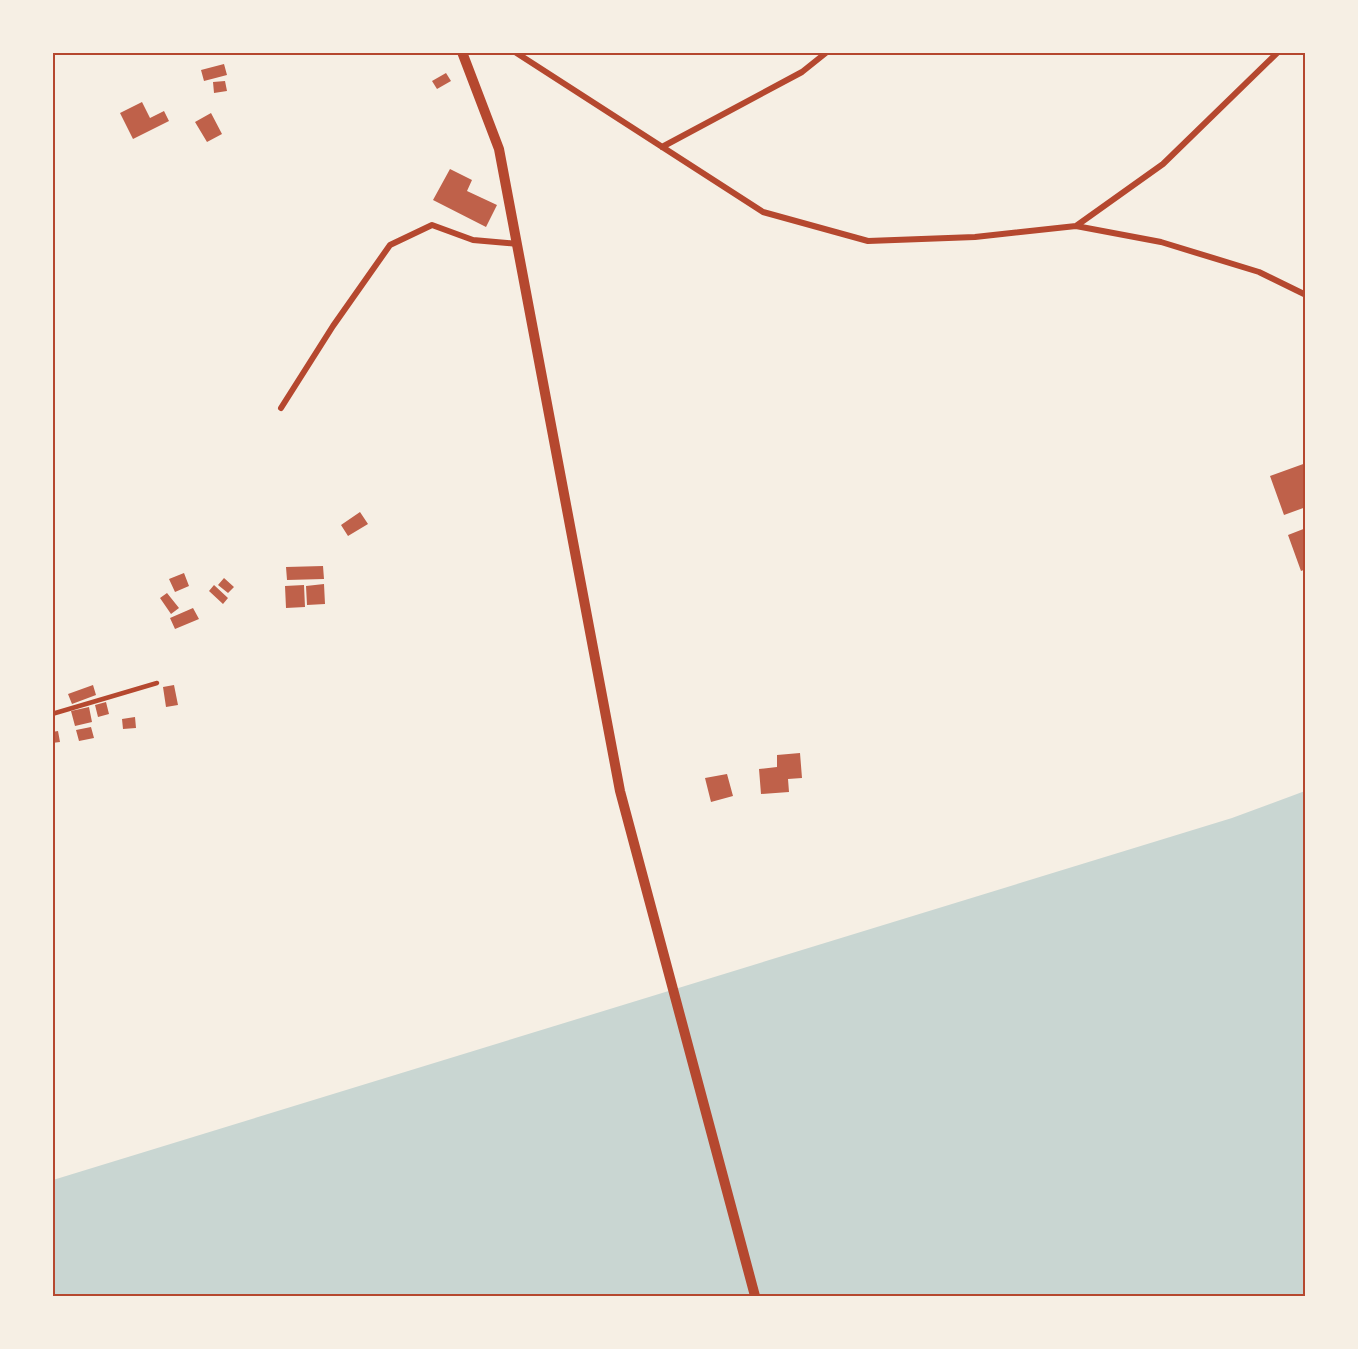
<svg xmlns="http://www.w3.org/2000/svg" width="1358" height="1349" viewBox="0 0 1358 1349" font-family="Helvetica,sans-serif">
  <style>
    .water { fill: #c9d6d2 }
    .building { fill: #bf614a }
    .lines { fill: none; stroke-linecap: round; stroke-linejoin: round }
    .service { stroke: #b5482f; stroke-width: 4.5 }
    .minor { stroke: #b5482f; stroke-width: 6 }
    .tertiary { stroke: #b5482f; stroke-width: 10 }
    .neatline { fill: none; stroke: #b5482f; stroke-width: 2 }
  </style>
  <rect width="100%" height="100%" fill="#f6efe4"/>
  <path class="water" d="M1305,791V1296H53V1180L1232,818Z"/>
  <path class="building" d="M224,64L227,75L204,81L201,70Z
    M446,73L451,81L437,89L432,81Z
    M225,81L227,91L214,93L213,82Z
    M142,102L150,118L164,111L169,121L133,139L120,113Z
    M211,113L222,134L207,142L195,122Z
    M450,169L472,180L467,191L497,205L486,227L433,200Z
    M1306,463V507L1284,515L1270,476Z
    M360,512L368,524L348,536L341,525Z
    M1306,528V569L1301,571L1288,535Z
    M323,566L324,579L287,580L286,567Z
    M184,573L189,586L175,592L169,579Z
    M224,578L234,587L228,593L218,585Z
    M324,584L325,604L307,605L306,586Z
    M214,585L228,598L223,604L209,591Z
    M304,585L305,607L286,608L285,586Z
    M167,593L179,608L171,614L160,598Z
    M193,608L199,619L175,629L170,618Z
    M93,685L96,695L72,704L68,694Z
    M174,685L178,705L166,707L163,687Z
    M106,702L109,714L98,717L95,705Z
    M89,707L92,722L75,726L71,711Z
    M135,717L136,728L123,729L122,719Z
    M91,727L94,738L79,741L76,730Z
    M58,731L60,742L52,743V732Z
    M800,753L802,778L788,779L789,792L761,794L759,769L777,767V755Z
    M727,774L733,796L711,802L705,778Z"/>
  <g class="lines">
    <path class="service" d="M52,714L157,683"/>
    <path class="minor" d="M515,52L763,212L868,241L975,237L1076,226L1163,164L1278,52
      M662,147L802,72L827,52
      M1076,226L1161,242L1259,272L1306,295
      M281,408L333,326L390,245L432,225L473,240L518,244"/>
    <path class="tertiary" d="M462,52L499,149L620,791L755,1296"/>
  </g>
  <rect width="1358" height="1349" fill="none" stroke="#f6efe4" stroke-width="108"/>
  <rect x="54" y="54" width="1250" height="1241" class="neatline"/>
</svg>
